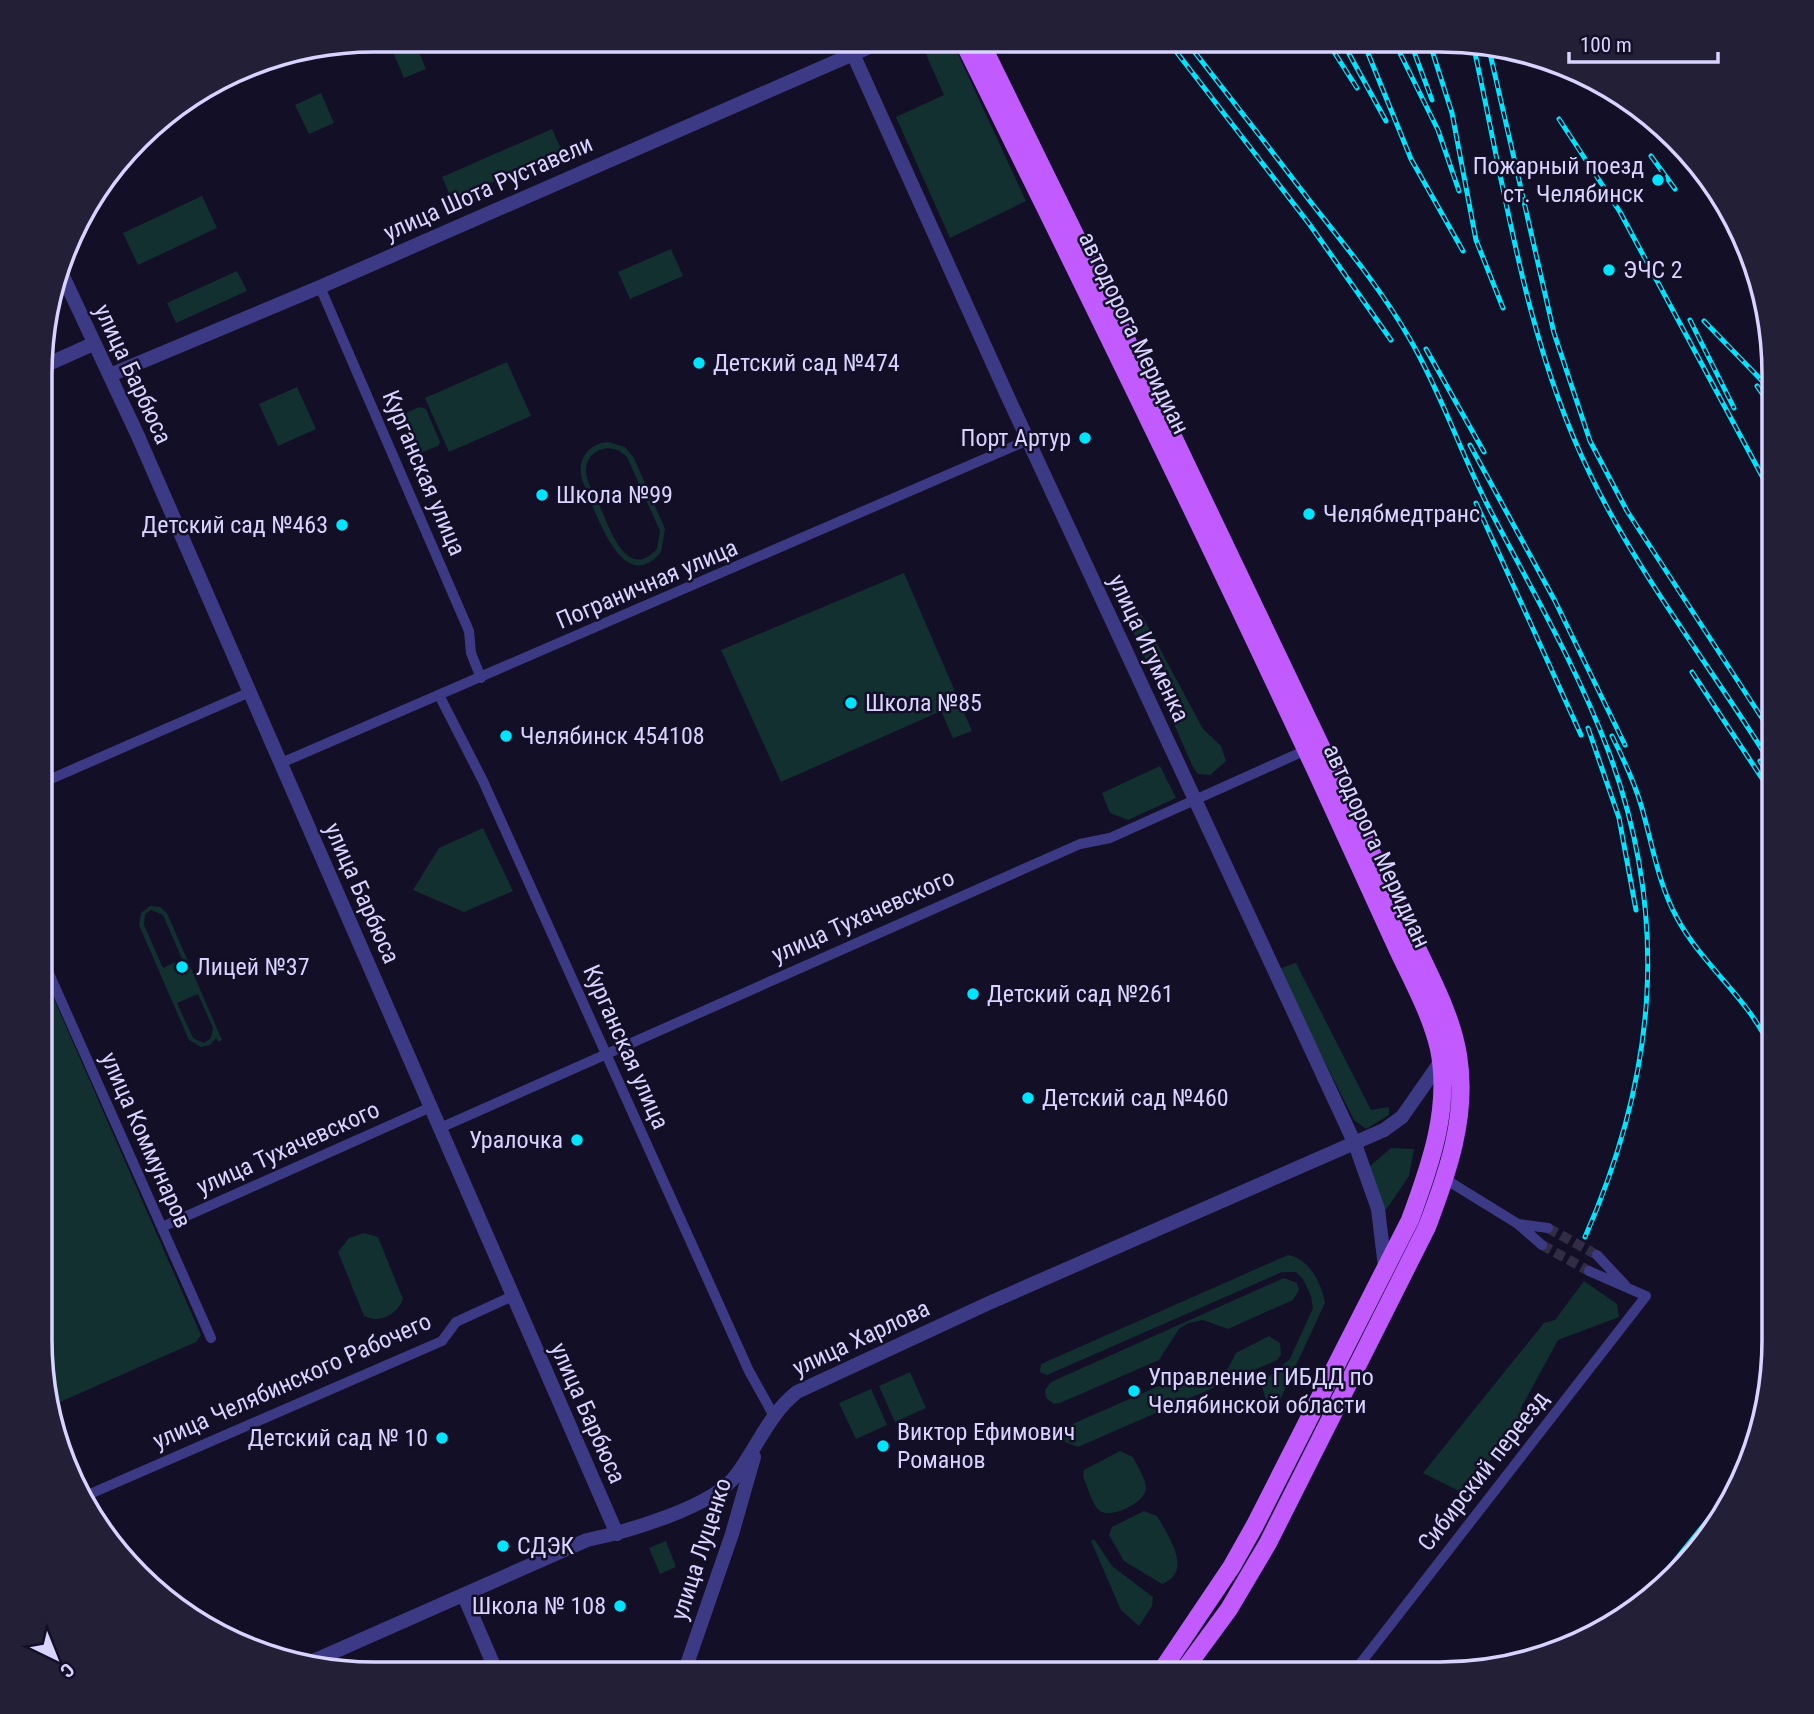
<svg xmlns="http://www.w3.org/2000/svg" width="1814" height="1714" viewBox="0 0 1814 1714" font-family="'Roboto Condensed',sans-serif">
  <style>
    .green { fill: #12302f; fill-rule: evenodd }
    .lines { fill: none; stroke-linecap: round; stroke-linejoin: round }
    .minor-tunnel { stroke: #312d47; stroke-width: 10; stroke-dasharray: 10 5; stroke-linecap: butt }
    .minor { stroke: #3d3a85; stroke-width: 10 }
    .tertiary { stroke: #3d3a85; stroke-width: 14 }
    .primary { stroke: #c25bff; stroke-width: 18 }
    .rail-casing { stroke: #00e5ff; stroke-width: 5 }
    .rail { stroke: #130f26; stroke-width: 2.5; stroke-dasharray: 8; stroke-linecap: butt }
    .poi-dot { fill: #00e5ff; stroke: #130f26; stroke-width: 2.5 }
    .labels { text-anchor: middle; stroke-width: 5; stroke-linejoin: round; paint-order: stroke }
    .poi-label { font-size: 24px; fill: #d9d4ff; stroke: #130f26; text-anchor: start }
    .street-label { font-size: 24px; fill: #d9d4ff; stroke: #130f26 }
    .rim { fill: none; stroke: #d9d4ff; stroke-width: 3.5 }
  </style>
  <rect width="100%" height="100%" fill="#130f26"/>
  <path class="green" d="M400,40H414L426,69L404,78L390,45Z
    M947,41H952L1026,201L950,238L896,117L944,95L925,52Z
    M321,93L334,123L309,134L295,105Z
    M552,129L562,151L452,200L442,177Z
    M202,196L217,228L138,265L123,233Z
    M671,249L683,276L630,299L618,272Z
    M237,271L247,291L176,323L167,303Z
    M507,362L531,416L449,452L425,398Z
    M297,387L316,429L278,446L259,404Z
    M419,407L426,409L440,442L438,446L418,454L400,419L402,415Z
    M608,442L625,447L634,458L665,529L661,552C621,600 594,506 582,480C577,460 587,444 608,442ZM608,448L618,450L627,457L660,531L657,549C627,582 610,529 601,509C596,497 585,481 586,468C587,456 597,449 608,448Z
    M904,573L972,731L953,738L941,711L781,782L721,650Z
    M1130,593L1203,729L1221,746L1226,761L1210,775L1198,774L1192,765L1119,599Z
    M1160,766L1176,798L1128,820L1110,813L1102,793Z
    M483,828L513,891L464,912L413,890L439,848Z
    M150,906L160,907L167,913L222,1040L218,1042L216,1038L210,1045L201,1047L189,1040L139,925L141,913ZM151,910L163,915L182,959L163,968L144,925L145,914ZM198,994L213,1028L211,1038L204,1043L193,1038L177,1003Z
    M1296,963L1371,1110L1389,1107V1115L1366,1129L1354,1120L1278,969Z
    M43,974L201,1335L196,1342L51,1406L41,1361Z
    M1391,1148L1414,1149L1409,1176L1386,1210L1381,1203L1370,1166Z
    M364,1233L378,1237L403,1299C397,1315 379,1324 364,1316L338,1252L349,1238Z
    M1288,1255C1309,1258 1322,1284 1325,1303L1277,1406L1273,1407L1266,1401L1261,1383L1290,1359L1313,1308L1311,1296L1303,1279L1296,1272H1282L1047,1375L1040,1372L1041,1364Z
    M1284,1278L1297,1283L1299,1290L1293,1300L1228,1329L1203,1320L1189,1323L1179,1329L1159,1360L1060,1403L1054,1404L1046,1398L1045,1390L1051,1382Z
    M1584,1281L1617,1304L1619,1317L1558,1340L1521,1408V1420L1465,1494L1423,1473L1544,1323L1555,1320Z
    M1269,1336L1280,1343L1281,1355L1277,1360L1078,1447L1065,1442L1063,1434L1068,1426L1168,1382L1209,1387L1225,1374L1236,1353Z
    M910,1372L926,1408L895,1422L879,1386Z
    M871,1389L887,1425L856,1439L839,1403Z
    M1120,1451L1133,1457C1137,1466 1146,1479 1146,1488C1146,1502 1112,1519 1100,1511C1092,1505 1087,1485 1083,1476L1084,1470Z
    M1144,1511L1157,1516C1168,1535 1194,1572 1162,1584L1124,1561L1109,1535L1112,1527Z
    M1094,1539L1112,1566L1153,1597L1152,1606L1139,1626L1121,1610L1091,1541Z
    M666,1541L676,1567L660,1574L649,1548Z"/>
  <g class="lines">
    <path class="minor-tunnel" d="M1548,1228L1597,1255
      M1542,1245L1589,1271"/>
    <path class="minor" d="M848,41L853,54
      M320,287L469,631L471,653L481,678
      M439,695L483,781L749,1371L774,1416
      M281,763L1028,440
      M44,782L250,692
      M43,960L211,1338
      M440,1128L1037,863L1080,844L1110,838L1306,750
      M1445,1179L1518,1224L1542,1245
      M1518,1224L1548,1228
      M162,1227L431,1107
      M1597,1255L1625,1285
      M83,1497L442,1341L456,1322L513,1296
      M1353,1673L1646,1296L1589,1271"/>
    <path class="tertiary" d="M853,54L1007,395L1355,1144L1378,1209L1385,1267
      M61,272L138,436L617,1534
      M46,365L93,344
      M110,375L320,287L883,41
      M464,1596L497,1673
      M311,1662L587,1540C626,1532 714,1507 737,1474C757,1447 770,1413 797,1392L989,1303L1384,1130L1402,1117L1441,1061
      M684,1673L732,1534L754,1457"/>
    <path class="primary" d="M963,41C1083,283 1202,526 1316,771C1343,830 1370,889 1397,948C1412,980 1431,1014 1439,1049C1451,1108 1430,1166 1410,1220L1255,1525L1232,1566L1160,1673
      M980,41L1135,357L1409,931C1427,971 1451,1012 1458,1055C1468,1115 1448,1172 1427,1227L1268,1543L1229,1609L1182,1673"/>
    <g class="rail-casing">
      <path id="rail" d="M1168,41L1310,225L1391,340
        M1186,41C1229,96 1271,150 1313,205C1348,249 1383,292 1411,341C1441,393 1460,451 1487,504C1529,585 1576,665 1608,750C1671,918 1656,1076 1585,1237
        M1327,41L1357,88
        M1342,41L1386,121
        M1363,41L1411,159L1463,251
        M1394,41L1438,130L1459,191
        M1410,41L1432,100
        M1429,41L1452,113L1476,240L1503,308
        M1473,44C1505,188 1525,341 1590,474C1640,578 1713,669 1773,767
        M1489,49L1554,333L1590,441L1627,511L1773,735
        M1559,119L1620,212L1769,489
        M1651,156L1675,189
        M1690,320L1734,408
        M1704,321L1773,392
        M1426,349L1484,452
        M1757,386L1773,409
        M1470,445L1555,601L1625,745
        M1476,503L1581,735
        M1692,672L1773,795
        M1588,728L1619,818L1636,910
        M1612,736C1623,758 1634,781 1641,805C1652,842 1658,884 1677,918C1704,968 1749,997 1773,1053
        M1760,761L1773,782
        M1636,1609L1712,1515L1736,1492"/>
    </g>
    <use href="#rail" class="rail"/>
  </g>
  <g class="poi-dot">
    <circle cx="1658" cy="180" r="7"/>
    <circle cx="1609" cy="270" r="7"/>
    <circle cx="699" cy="363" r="7"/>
    <circle cx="1085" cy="438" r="7"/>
    <circle cx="542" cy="495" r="7"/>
    <circle cx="1309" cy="514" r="7"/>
    <circle cx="342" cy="525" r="7"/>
    <circle cx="851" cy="703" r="7"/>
    <circle cx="506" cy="736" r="7"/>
    <circle cx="182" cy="967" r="7"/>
    <circle cx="973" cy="994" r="7"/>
    <circle cx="1028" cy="1098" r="7"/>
    <circle cx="577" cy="1140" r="7"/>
    <circle cx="1134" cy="1391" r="7"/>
    <circle cx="442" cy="1438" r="7"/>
    <circle cx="883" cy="1446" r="7"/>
    <circle cx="503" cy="1546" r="7"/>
    <circle cx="620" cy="1606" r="7"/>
  </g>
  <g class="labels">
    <g class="poi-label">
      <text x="1644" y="174" text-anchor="end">Пожарный поезд<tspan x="1644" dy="28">ст. Челябинск</tspan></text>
      <text x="1623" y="278">ЭЧС 2</text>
      <text x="713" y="371">Детский сад №474</text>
      <text x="1071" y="446" text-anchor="end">Порт Артур</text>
      <text x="556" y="503">Школа №99</text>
      <text x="1323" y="522">Челябмедтранс</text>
      <text x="328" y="533" text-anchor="end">Детский сад №463</text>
      <text x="865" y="711">Школа №85</text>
      <text x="520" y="744">Челябинск 454108</text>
      <text x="196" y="975">Лицей №37</text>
      <text x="987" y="1002">Детский сад №261</text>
      <text x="1042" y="1106">Детский сад №460</text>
      <text x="563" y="1148" text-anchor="end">Уралочка</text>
      <text x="1148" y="1385">Управление ГИБДД по<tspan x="1148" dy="28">Челябинской области</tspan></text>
      <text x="897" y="1440">Виктор Ефимович<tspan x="897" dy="28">Романов</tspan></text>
      <text x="428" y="1446" text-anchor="end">Детский сад № 10</text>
      <text x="517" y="1554">СДЭК</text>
      <text x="606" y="1614" text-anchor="end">Школа № 108</text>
    </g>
    <g class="street-label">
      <text transform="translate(488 188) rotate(-24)" y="8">улица Шота Руставели</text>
      <text transform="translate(1134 333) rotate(64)" y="8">автодорога Меридиан</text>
      <text transform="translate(133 374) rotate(65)" y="8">улица Барбюса</text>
      <text transform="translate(424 473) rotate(67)" y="8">Курганская улица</text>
      <text transform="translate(647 584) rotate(-23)" y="8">Пограничная улица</text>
      <text transform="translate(1149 648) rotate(65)" y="8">улица Игуменка</text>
      <text transform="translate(1377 846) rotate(65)" y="8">автодорога Меридиан</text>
      <text transform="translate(362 893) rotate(66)" y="8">улица Барбюса</text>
      <text transform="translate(863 916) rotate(-24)" y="8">улица Тухачевского</text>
      <text transform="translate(626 1047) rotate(66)" y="8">Курганская улица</text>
      <text transform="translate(146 1140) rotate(66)" y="8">улица Коммунаров</text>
      <text transform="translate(288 1148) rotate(-24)" y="8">улица Тухачевского</text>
      <text transform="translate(861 1338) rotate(-25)" y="8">улица Харлова</text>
      <text transform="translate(292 1381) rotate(-24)" y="8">улица Челябинского Рабочего</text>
      <text transform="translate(588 1413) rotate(66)" y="8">улица Барбюса</text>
      <text transform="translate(1483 1471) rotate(-52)" y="8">Сибирский переезд</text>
      <text transform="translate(701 1549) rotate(-72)" y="8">улица Луценко</text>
    </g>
  </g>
  <path d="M0 0H1814V1714H0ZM374 52H1440A322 322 0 0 1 1762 374V1340A322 322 0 0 1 1440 1662H374A322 322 0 0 1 52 1340V374A322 322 0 0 1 374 52Z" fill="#231f37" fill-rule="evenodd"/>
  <path class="rim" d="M374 52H1440A322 322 0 0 1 1762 374V1340A322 322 0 0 1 1440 1662H374A322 322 0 0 1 52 1340V374A322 322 0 0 1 374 52Z"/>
  <g transform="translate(56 1658) rotate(137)" stroke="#130f26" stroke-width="5" paint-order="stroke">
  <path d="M0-5L12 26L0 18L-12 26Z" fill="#d9d4ff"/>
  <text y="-10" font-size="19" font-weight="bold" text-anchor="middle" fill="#d9d4ff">С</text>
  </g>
  <path d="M1569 52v10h149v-10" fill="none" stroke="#d9d4ff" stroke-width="3.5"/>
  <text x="1580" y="52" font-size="21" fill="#d9d4ff" stroke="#130f26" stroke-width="5" paint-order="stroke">100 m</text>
</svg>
